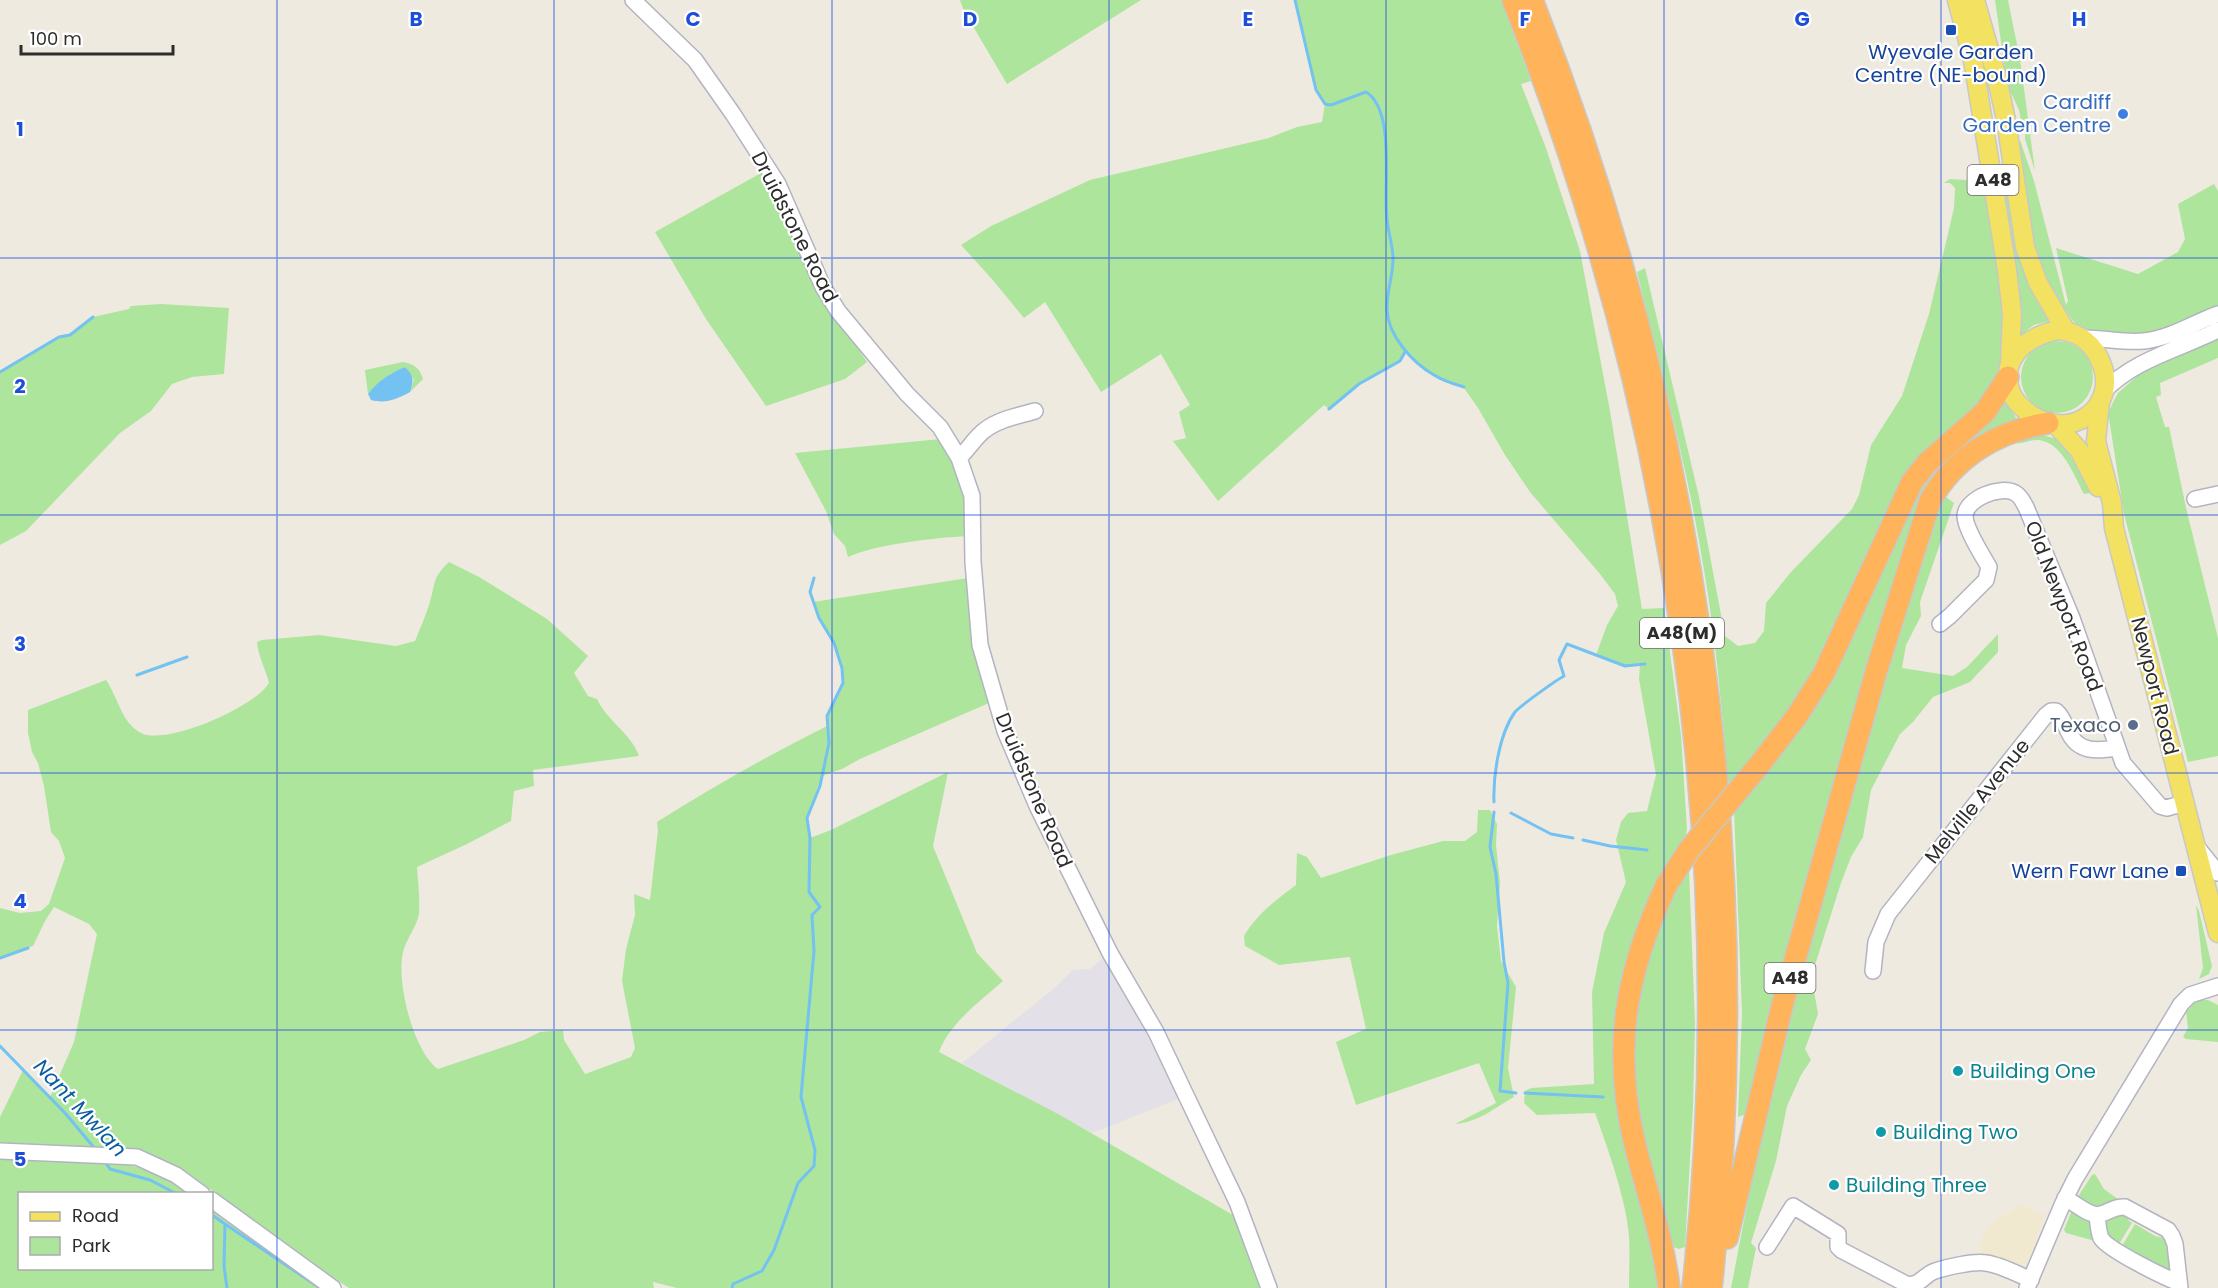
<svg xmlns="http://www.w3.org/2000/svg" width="2218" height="1288" viewBox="0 0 2218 1288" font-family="Poppins,sans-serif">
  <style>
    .industrial { fill: #e3e0e7 }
    .education { fill: #f0e9d0 }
    .green { fill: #ade59c }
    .water { fill: #73c2f1 }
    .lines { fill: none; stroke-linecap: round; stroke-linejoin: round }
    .stream { stroke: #73c2f1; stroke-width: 3 }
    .minor-casing { stroke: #b3b4c1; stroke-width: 18 }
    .major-casing { stroke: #c8c8c8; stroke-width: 21 }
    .highway-casing { stroke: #c8c8c8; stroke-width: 24 }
    .minor { stroke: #fff; stroke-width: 15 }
    .major { stroke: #f3e161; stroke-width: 18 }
    .highway { stroke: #ffb45b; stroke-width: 21 }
    .highway-bridge-casing { stroke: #c8c8c8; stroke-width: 24; stroke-linecap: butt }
    .highway-bridge { stroke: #ffb45b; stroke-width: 21 }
    .grid { fill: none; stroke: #1d4ed8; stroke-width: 1.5; stroke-opacity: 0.55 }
    .transit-dot { fill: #1a4fb4; stroke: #fff; stroke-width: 2 }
    .shop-dot { fill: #3f7fe0; stroke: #fff; stroke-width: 2 }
    .service-dot { fill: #5c6f8a; stroke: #fff; stroke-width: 2 }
    .culture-dot { fill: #0f9aa8; stroke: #fff; stroke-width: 2 }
    .labels { text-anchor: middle; stroke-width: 4.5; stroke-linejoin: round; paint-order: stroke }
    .shield { fill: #fff; stroke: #6c6c6c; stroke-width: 1.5 }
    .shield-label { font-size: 18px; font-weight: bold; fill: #2d2d2d }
    .transit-label { font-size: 20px; fill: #164399; stroke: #fff }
    .shop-label { font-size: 20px; fill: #366cbe; stroke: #fff; text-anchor: end }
    .street-label { font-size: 20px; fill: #2d2d2d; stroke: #fff }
    .service-label { font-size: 20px; fill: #4e5e75; stroke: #fff; text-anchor: end }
    .culture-label { font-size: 20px; fill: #0d838f; stroke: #fff; text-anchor: start }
    .water-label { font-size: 21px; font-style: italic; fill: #0c5ea3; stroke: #fff }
    .grid-label { font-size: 20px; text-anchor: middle; font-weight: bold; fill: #1d4ed8; stroke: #fff; stroke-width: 4.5; stroke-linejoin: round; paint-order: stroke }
  </style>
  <rect width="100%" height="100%" fill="#efeae0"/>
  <path class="industrial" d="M1104,957L1181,1098L1092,1133L962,1063L1052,990L1073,970L1090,969Z"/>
  <path class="education" d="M2021,1204L2045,1216L2028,1262L2025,1266H2020L2001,1258L1981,1254L1979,1245L1988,1226Z"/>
  <path class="green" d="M960,0H1141L1007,84L964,11Z
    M1295,0H1501L1531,81L1521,84L1546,148L1580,251L1610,411L1642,609L1664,608L1681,735L1687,830L1682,849L1619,1004L1662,1288H1629C1629,1271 1630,1253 1629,1236C1626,1199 1608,1149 1595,1113L1537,1115L1524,1103L1525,1091L1531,1088L1594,1084L1592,992L1604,933L1626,882L1616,840L1621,822L1628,813L1647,811L1656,775L1639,679L1640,665L1625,666L1596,655L1607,625L1618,606L1615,594L1600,574L1530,492L1505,455L1478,408L1464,388L1434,376L1406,352L1400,361L1359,384L1329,409L1324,405L1218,501L1173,441L1186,438L1179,412L1190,405L1161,354L1101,392L1045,302L1024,318L991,278L961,245L991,226L1090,180L1269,138L1297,127L1322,122L1325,104L1316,90Z
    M1995,0H2008L2020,59L2035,171L2025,139V123L2021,121L2019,110L2010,91L2005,70Z
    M2020,140L2034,181L2066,305L2068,301L2056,248L2138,274L2178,252L2185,239L2178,204L2214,184L2218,191V308C2194,320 2169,335 2142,337C2125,338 2089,334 2075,323C2071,319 2068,313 2064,308C2030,262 2019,196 2020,140Z
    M761,173L773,184L837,318L867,362L845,379L766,406L706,319L655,232Z
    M1950,179L1981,181L1988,186L2006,293L2002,359L1996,378L1985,399L1929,453L1811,679L1782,721L1734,781L1728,782C1722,711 1716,640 1704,570C1688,469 1661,371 1637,272L1645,268L1699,497L1725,636L1738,646L1755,643L1764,631L1766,603L1791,572L1852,509L1859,495L1871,445L1902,396L1929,314L1954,208L1955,188L1950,183H1944Z
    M2002,185L2008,189C2018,237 2023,278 2050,321L2034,325L2018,337Z
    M161,304L229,308L224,374L192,377L172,384L151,411L120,433L26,531L0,545V372L59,337L70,335L93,317L129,309L131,306Z
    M2218,335V358L2160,383L2161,395L2156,397L2165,427H2169L2187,512L2218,638V756L2188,762L2124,514L2108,412L2118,393L2144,370L2164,362L2175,355Z
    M2021 377a36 36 0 1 1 72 0a36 36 0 1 1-72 0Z
    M403,362C414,364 420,368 423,379L410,392L414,380L405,367L390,374L368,394L365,370Z
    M2005,401L2018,421L1944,470L1746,1114L1738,1117L1742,1013L1734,810L1825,688L1843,658L1874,582L1916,489L1938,462Z
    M2039,434L2057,439L2070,450L2068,452L2091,493L2084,494C2074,476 2063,443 2039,440C2029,439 2023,446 2011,442Z
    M941,439L955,460L967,495V536C935,538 876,544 848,557L845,546L834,534L826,511L795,453Z
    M1946,497L1954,503L1920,602L1921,616L1906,645L1902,668L1953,676L1967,667L1998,634V652L1970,682L1933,697L1913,722L1900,734L1871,790L1863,837L1851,857L1841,883L1815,965L1813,985L1818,1014L1805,1049L1811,1060L1801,1075L1787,1106L1776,1161L1751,1243L1756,1248L1748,1288H1731L1753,1174L1795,991L1934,508Z
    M449,562L481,578L547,619L588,656L574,673L588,696L597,699C607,721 631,733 639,756L533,770L534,786L514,791L511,821L467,844L417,867C418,882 420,898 419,913C417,927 406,939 403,952C396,981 413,1051 438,1069L524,1040L540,1032L563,1030L564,1040L585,1074L631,1057L635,1048L622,981L626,949L635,915L634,894L650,900L658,830L657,822C712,787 769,755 827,726C827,709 841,698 843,682C847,653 822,628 813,602L968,578L977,652L989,703L860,759L842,769L822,776L807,818L810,838L831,830L948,772L933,846L977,953L1003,981C980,1001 950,1023 939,1052L1060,1115L1233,1215L1261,1288H677L653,1282L654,1288H349L297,1254L187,1172L155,1157L0,1146V1117L23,1070L50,1097L74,1042L97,934L89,924L54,907L45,921L33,946L0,958V908L20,913L41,911L49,904L65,858L59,841L51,832L44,786L38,763L32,752L28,733V710L106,680C118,697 121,722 141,733C166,746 255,707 269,683C266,670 258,656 257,642L262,640L319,635L396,646L415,641C420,629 425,617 429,605C436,584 431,579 449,562Z
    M1478,810H1490L1497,824L1496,845L1500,883L1497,926L1501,961L1516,987L1508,1068L1514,1097C1494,1108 1479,1122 1455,1124L1496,1103L1479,1063L1356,1105L1336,1042L1366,1029L1350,957L1279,965L1245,946L1244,936C1257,914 1276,900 1296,885L1297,853L1307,857L1321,878L1391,855L1443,841H1465L1477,832Z
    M1689,870L1695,1023L1693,1106L1685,1247L1679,1249L1671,1246C1659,1202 1646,1157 1638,1112C1624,1027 1644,942 1689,870Z
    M2196,905L2199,911L2212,966L2209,974L2199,979L2203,968Z
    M2200,1000H2208L2218,1005V1042L2186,1039L2183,1037L2188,1028L2186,1012L2195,1002Z
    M0,1154C65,1158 139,1153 194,1193L20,1194V1268H212V1207L321,1288H0Z
    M2095,1174L2104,1189L2119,1200L2095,1209L2077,1198L2092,1175Z
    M2072,1210L2092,1221L2095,1241L2066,1233L2064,1230Z
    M2107,1214H2131L2128,1220L2132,1223L2119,1244L2109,1243L2103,1218Z
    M2135,1224L2155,1236L2169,1239L2172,1273L2122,1246Z"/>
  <path class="water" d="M405,367C414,376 414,380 410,392C397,399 386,404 371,400L368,394C378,381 390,373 405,367Z"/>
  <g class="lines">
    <path class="stream" d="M1295,0L1316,90L1325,104L1331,105L1366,92C1396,110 1383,188 1387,219C1388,231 1392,243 1393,256C1394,274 1386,292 1387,310C1388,336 1413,363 1434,375C1443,381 1454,384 1464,387
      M0,372L59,337L70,335L93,317
      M1329,409L1359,384L1400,361L1405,352
      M137,675L187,657
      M1494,802C1493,776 1499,734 1515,712C1520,706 1555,681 1564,676L1559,660L1567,644L1625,666L1645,664
      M1494,812L1490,847L1496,874L1504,962L1508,983L1500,1091L1516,1093
      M1511,813L1551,834L1573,838
      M1583,840L1610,846L1647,850
      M0,958L28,948
      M0,1046L65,1113L96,1150
      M1525,1093L1603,1097
      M104,1160L110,1169L150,1180L177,1194
      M212,1215L225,1224L224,1266L227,1288
      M225,1224L320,1288
      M732,1288L733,1284L762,1271L774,1250L798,1183L814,1166L815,1150L801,1097L814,951L812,915L820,907L809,892L810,838L807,818L820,786L829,743L827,716L843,683L842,668L834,643L819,618L810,592L814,578"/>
    <g class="minor-casing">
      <path id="minor" d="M633,0L695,60L733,114L778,184L823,287L838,311L907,394L940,427L959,458L972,496L973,562L980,645L1005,731L1038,808L1110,953L1156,1032L1182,1087L1237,1202L1269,1288
        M2084,338C2104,338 2124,343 2144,341C2171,338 2193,323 2218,314
        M2103,392C2135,359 2178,350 2218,330
        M959,458C968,450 976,436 985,430C999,419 1018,416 1035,411
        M2195,499L2218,494
        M1940,624L1950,616L1986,580L1989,567C1982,555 1965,528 1965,516C1966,498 2001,485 2015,493C2021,496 2023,502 2026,507L2072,618L2123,763L2160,806L2167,808L2184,803
        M2197,847L2218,873
        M1873,971L1876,942L1888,914L2046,715L2051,711H2056C2062,716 2065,724 2068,731C2078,753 2096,751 2117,748
        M0,1151L137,1157L176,1175L202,1194
        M2065,1198C2075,1203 2091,1218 2101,1214C2111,1211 2115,1206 2125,1207L2168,1230L2172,1236L2175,1244L2180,1288
        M212,1200L333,1288
        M2097,1215C2098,1222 2098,1231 2101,1238C2108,1250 2164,1277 2179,1283
        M1767,1247L1793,1206L1838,1234V1247L1841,1250L1906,1284C1920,1287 1923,1275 1935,1271C1947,1267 1974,1261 1986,1263C2001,1265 2017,1274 2031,1280
        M2027,1288L2063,1203L2075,1179L2181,1004L2190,995L2218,986"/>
    </g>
    <g class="major-casing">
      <path id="major" d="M1957,0L1973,60L2007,270L2012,314L2010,363
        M1975,0L1996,74L2006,120L2025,247L2038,283L2066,331
        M2058,330C2077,332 2089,340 2098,356C2127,409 2060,453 2016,401C2011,395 2009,388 2008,380C2006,351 2033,335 2058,330Z
        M2100,401L2096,441L2112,503L2114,528L2218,933
        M2056,425L2079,450L2098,487"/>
    </g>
    <g class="highway-casing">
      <path id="highway" d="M1513,0C1674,406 1742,853 1693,1288
        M1532,0C1693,406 1759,854 1711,1288
        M1760,764L1797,716L1824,673L1912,482L1927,463L1985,412L2008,377
        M1666,886C1625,974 1612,1049 1635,1145C1647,1192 1663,1239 1669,1288
        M1727,1238L1782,1006L1876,672L1930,501C1955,456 1998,431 2048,423"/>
    </g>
    <use href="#minor" class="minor"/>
    <use href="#major" class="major"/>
    <use href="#highway" class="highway"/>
    <g class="highway-bridge-casing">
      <path id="highway-bridge" d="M1666,886L1689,850L1760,764"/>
    </g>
    <use href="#highway-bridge" class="highway-bridge"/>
  </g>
  <path class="grid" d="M277,0V1288M554,0V1288M832,0V1288M1109,0V1288M1386,0V1288M1664,0V1288M1941,0V1288M0,258H2218M0,515H2218M0,773H2218M0,1030H2218"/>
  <g class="transit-dot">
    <rect x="1945" y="24" width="12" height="12" rx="3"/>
    <rect x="2175" y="865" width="12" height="12" rx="3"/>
  </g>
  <circle class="shop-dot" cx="2123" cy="114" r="6"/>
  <circle class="service-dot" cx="2133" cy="725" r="6"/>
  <g class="culture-dot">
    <circle cx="1958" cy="1071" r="6"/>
    <circle cx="1881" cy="1132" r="6"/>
    <circle cx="1834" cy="1185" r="6"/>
  </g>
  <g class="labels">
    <g class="shield">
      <rect x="1967.5" y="165" width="51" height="30" rx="4.5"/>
      <rect x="1640" y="618" width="84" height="30" rx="4.5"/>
      <rect x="1764.5" y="963" width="51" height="30" rx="4.5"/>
    </g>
    <g class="shield-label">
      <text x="1993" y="186">A48</text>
      <text x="1682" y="639">A48(M)</text>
      <text x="1790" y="984">A48</text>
    </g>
    <g class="transit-label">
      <text x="1951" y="59">Wyevale Garden<tspan x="1951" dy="23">Centre (NE-bound)</tspan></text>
      <text x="2169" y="878" text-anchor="end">Wern Fawr Lane</text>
    </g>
    <g class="shop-label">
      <text x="2111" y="109">Cardiff<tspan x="2111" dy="23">Garden Centre</tspan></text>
    </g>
    <g class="street-label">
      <text transform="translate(795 227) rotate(63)" y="7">Druidstone Road</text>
      <text transform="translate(2064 606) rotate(69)" y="7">Old Newport Road</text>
      <text transform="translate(2155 686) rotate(76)" y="7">Newport Road</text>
      <text transform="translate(1034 790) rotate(67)" y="7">Druidstone Road</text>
      <text transform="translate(1977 801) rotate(-51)" y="7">Melville Avenue</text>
    </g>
    <g class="service-label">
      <text x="2121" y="732">Texaco</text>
    </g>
    <g class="culture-label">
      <text x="1970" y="1078">Building One</text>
      <text x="1893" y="1139">Building Two</text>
      <text x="1846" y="1192">Building Three</text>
    </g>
    <g class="water-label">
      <text transform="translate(80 1108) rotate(47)" y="7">Nant Mwlan</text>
    </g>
  </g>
  <g class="grid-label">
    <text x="416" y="26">B</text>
    <text x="693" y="26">C</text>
    <text x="970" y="26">D</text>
    <text x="1248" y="26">E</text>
    <text x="1525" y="26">F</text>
    <text x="1802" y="26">G</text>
    <text x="2079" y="26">H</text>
    <text x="20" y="136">1</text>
    <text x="20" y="393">2</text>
    <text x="20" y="651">3</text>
    <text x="20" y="908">4</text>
    <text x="20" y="1166">5</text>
  </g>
  <rect x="18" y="1192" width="195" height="78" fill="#ffffff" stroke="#ababab" stroke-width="1.5"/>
  <rect x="30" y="1212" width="30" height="9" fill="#f3e161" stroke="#ababab" stroke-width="1.5"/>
  <text x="72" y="1222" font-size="18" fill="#2d2d2d">Road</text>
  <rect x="30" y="1237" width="30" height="18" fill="#ade59c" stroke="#ababab" stroke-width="1.5"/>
  <text x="72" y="1252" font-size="18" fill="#2d2d2d">Park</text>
  <path d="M21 45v9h152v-9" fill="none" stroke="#2d2d2d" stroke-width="3"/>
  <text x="30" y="45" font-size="18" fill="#2d2d2d" stroke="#ffffff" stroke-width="4.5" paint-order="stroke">100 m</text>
</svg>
